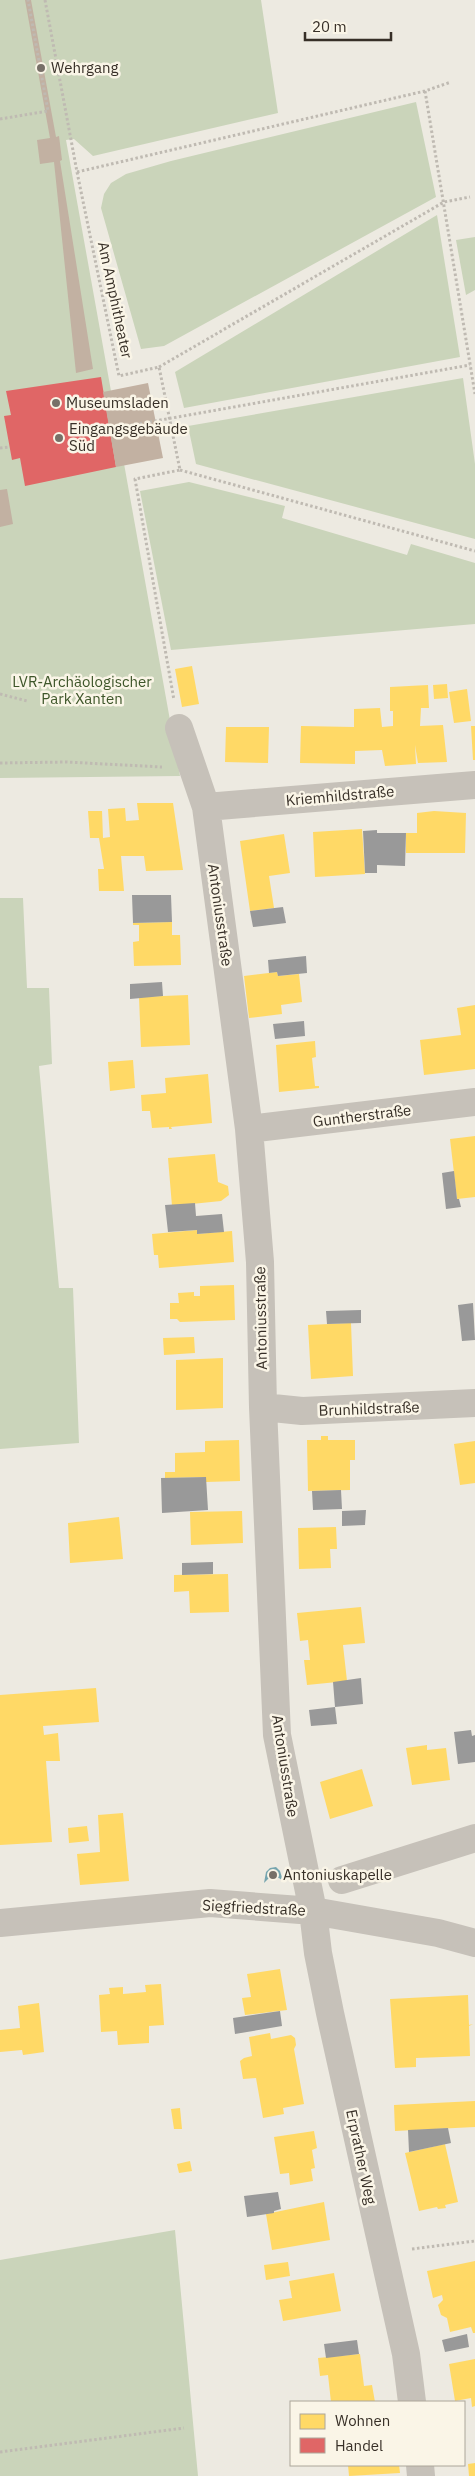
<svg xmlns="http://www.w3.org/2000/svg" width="475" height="2476" viewBox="0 0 475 2476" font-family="'IBM Plex Sans',sans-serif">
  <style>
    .green { fill: #cad4ba }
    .homes { fill: #ffd966 }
    .shops { fill: #e06666 }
    .public { fill: #76a5af }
    .industry { fill: #999 }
    .building { fill: #c2b1a2 }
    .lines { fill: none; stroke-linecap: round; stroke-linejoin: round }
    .path { stroke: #bfbab2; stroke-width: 3; stroke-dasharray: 2.5 2.5; stroke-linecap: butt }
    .minor { stroke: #c6c1b9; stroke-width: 28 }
    .poi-dot { fill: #777068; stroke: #faf5e7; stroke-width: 2 }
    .labels { text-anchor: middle; stroke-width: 5; stroke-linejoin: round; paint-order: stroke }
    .poi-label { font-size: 15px; fill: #372f27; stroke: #faf5e7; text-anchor: start }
    .street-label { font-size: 15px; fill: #372f27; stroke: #faf5e7 }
    .park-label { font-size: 15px; fill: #3e562a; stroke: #faf5e7 }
  </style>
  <rect width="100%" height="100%" fill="#edeae1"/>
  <path class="green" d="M0,0H261L278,113L93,156L74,139L66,140L180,776L0,778Z
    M416,102L436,197L164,346L141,349L101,208L104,194L111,183L126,174L171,161Z
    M437,215L460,357L184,408L175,372Z
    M475,237V290L466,295L456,240Z
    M463,378L475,464V539L196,464L188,426Z
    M189,482L285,506L282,518L407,555L411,544L475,563V624L171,650L140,491Z
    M0,898H23L27,988H49L52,1064L39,1066L59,1288H73L79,1443L0,1449Z
    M175,2230L198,2476H0V2260Z"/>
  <path class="homes" d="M192,666L199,704L182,707L175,669Z
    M447,684L448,698L434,699L433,685Z
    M428,685L429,708H421L420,726L443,725L447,762L418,763L415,745L416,764L385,766L382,750L355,751V764L300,763L301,726L354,727V709L380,708L382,727L393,726V711H390V687Z
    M467,689L471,721L454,723L449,692Z
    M471,726H475V760H473Z
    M226,727H269L268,763L225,762Z
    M137,803H173L183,870L146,871L144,856H121L124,891H99L98,869H104L99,838H90L88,811H102L103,838L110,837L108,809L125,808L126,821L139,820Z
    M434,811L466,813L465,853H406V833H417V813Z
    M362,829L365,874L315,877L313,832Z
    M284,834L290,873L269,876L274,908L250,911L240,841Z
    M172,922V935H180L181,965L134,966L133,942L139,941V925H133V923Z
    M277,972L278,976L299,974L302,1002L281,1005L282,1014L249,1018L244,976Z
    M188,995L190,1045L141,1047L139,997Z
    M475,1005V1069L424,1075L420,1040L461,1035L457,1008Z
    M315,1041L316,1057L312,1058L315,1086H319V1088L279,1092L276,1045Z
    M133,1060L135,1088L110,1091L108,1062Z
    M208,1074L212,1123L171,1127L172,1129H169V1127L152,1128L150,1111H142L141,1095L166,1093L165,1078Z
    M475,1136V1197L457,1199L450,1139Z
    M215,1154L218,1182L228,1186L229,1195L221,1201L172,1206L168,1158Z
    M197,1230V1234L232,1231L234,1262L159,1268L158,1255H154L152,1234Z
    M234,1285L235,1320L180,1322L177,1319H170V1303H179L178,1293L194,1292V1296H200V1286Z
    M351,1323L353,1376L311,1379L308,1325Z
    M194,1337L195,1353L164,1355L163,1338Z
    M223,1358V1408L176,1410V1360Z
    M321,1436H328V1440H355V1460H350V1490L308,1491L307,1440H321Z
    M239,1440L240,1481L206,1482V1477L165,1478V1472H175V1453L205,1452V1441Z
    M475,1441V1483L460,1485L454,1444Z
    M242,1511L243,1543L191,1545L190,1512Z
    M119,1517L123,1559L70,1563L68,1523Z
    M336,1527L337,1549H330L331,1568L299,1569L298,1528Z
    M228,1574L229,1612L190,1613L189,1591L174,1592V1575Z
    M361,1607L365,1643L343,1645L347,1681L307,1685L304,1660H310L308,1640L300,1641L297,1613Z
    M96,1688L99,1722L43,1726L44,1735L58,1733L60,1761H46L52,1842L0,1845V1695Z
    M427,1745V1750L446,1748L450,1780L412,1785L406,1748Z
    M362,1769L373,1806L330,1819L320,1782Z
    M123,1813L129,1881L80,1885L77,1854L100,1852L98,1815Z
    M87,1826L89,1841L69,1843L68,1828Z
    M280,1969L287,2010L245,2015L242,1998L251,1997L247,1974Z
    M161,1984L164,2025L149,2026V2043L118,2045L117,2031L101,2032L99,1995L110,1994L109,1988L123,1987V1994L146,1992L145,1985Z
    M468,1995L469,2025L473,2024L469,2026L470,2056L416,2058V2067L395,2068L390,1999Z
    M39,2003L44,2052L23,2055L22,2050L0,2052V2030L20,2028L18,2006Z
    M270,2033L271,2039L291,2035L295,2038L296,2045L294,2049L304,2104L283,2108L284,2114L263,2118L256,2078L243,2079L240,2061L244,2058L252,2056L249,2037Z
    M475,2101V2127L395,2131L394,2105Z
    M180,2108L182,2129H174L171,2109Z
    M314,2131L317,2148L312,2150L315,2168L311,2169L313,2181L290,2185L289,2173L280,2174L274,2137Z
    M445,2144L458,2202L445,2205L446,2208L438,2209L437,2207L419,2211L405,2153Z
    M190,2161L192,2171L179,2173L177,2164Z
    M324,2202L330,2240L272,2250L266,2214Z
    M475,2261V2333H473L471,2327L450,2332L447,2318L441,2315L438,2305L443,2300L442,2295L433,2298L427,2271Z
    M288,2262L290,2276L266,2280L264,2265Z
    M334,2273L341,2311L283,2321L279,2300L292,2298L289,2281Z
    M360,2354L364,2386L372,2385L375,2402H331L328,2375L320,2376L318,2358Z
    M475,2359V2406L472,2407L471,2398L455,2401L449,2364Z
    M475,2463V2476H469L468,2464Z
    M348,2465H399L400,2473L349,2476Z"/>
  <path class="shops" d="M101,377L116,467L25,486L20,458L12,460L4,416L11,415L6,391Z"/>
  <path class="public" d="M276,1867L280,1871L283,1881L279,1878L268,1879L264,1883L266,1872L270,1868Z"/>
  <path class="industry" d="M377,830V833H406L405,866L377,865V873H365L363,831Z
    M132,895H171L172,922L133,923Z
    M283,907L286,923L253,927L250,911Z
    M306,956L307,973L278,976L277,972L269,973L268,960Z
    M162,982L163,996L130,999V984Z
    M304,1021L305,1036L275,1039L273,1024Z
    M454,1171L457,1199H459L461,1207L446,1209L442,1173Z
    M195,1203L196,1216L222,1214L224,1232L197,1234V1230L168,1232L165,1205Z
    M473,1303L475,1340L462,1341L458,1305Z
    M361,1310V1323L327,1324L326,1311Z
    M206,1477L208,1510L162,1513L161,1478Z
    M341,1490L342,1509L313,1510L312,1491Z
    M366,1510L365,1525L342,1526V1511Z
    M213,1562V1574L182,1575V1563Z
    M361,1678L363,1704L335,1707L333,1682Z
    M335,1707L337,1724L311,1726L309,1710Z
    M471,1730L472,1736L475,1735V1762L458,1764L454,1732Z
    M280,2011L282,2026L235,2034L233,2018Z
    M448,2128L451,2143L409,2152L408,2130Z
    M278,2192L281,2209L274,2211V2213L247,2217L244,2196Z
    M467,2334L469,2347L445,2352L442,2340Z
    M357,2340L359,2354L326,2358L324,2344Z"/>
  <path class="building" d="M25,0H31L56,137L59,136L62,160L60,161L93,369L76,373L54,162L40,164L37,140L50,138Z
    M148,383L163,458L116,467L103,392Z
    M7,489L13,524L0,527V490Z"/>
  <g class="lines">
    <path class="path" d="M45,0L77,172L119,376L159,367L180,470L135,479L174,700
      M425,91L475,394
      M0,119L48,111L28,0
      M77,172L425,91L451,82
      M159,367L444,202L470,197
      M110,429L470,365
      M0,448L9,447
      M180,470L475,551
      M0,694L27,701
      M0,763L66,762L162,767
      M412,2249L475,2241
      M0,2452L184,2428"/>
    <path class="minor" d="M179,728L206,807L249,1129L260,1262L263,1407L277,1735L313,1911L318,1953L330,2013L406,2354L412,2402
      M206,807L475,785
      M249,1129L475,1102
      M263,1407L302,1411L475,1403
      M342,1880L475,1838
      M0,1923L210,1903L313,1911L438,1933L475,1943
      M420,2465L421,2476"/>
  </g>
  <g class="poi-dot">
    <circle cx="41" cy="68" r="5"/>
    <circle cx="56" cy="403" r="5"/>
    <circle cx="59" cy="438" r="5"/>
    <circle cx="273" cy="1875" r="5"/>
  </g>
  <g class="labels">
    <g class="poi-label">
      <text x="51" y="73">Wehrgang</text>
      <text x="66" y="408">Museumsladen</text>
      <text x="69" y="434">Eingangsgebäude<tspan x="69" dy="17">Süd</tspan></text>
      <text x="283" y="1880">Antoniuskapelle</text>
    </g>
    <g class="street-label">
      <text transform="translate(115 300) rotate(78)" y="5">Am Amphitheater</text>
      <text transform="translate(340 796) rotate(-5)" y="5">Kriemhildstraße</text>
      <text transform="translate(220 915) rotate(82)" y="5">Antoniusstraße</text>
      <text transform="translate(362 1116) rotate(-7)" y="5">Guntherstraße</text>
      <text transform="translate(261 1318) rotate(-91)" y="5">Antoniusstraße</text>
      <text transform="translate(369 1409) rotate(-2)" y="5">Brunhildstraße</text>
      <text transform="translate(285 1766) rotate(81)" y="5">Antoniusstraße</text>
      <text transform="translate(254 1908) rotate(3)" y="5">Siegfriedstraße</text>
      <text transform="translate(361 2157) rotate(78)" y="5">Erprather Weg</text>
    </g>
    <g class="park-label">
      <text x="82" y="687">LVR-Archäologischer<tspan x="82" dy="17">Park Xanten</tspan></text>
    </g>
  </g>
  <rect x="290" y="2401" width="175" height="65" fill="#faf5e7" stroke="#aca69a"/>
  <rect x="300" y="2414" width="25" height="15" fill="#ffd966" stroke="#aca69a"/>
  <text x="335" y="2426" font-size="15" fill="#372f27">Wohnen</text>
  <rect x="300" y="2438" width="25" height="15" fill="#e06666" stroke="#aca69a"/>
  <text x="335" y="2451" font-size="15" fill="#372f27">Handel</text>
  <path d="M305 32v8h86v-8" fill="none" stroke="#372f27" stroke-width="2.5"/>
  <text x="312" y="32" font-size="15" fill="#372f27" stroke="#faf5e7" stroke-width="4" paint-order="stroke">20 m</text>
</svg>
